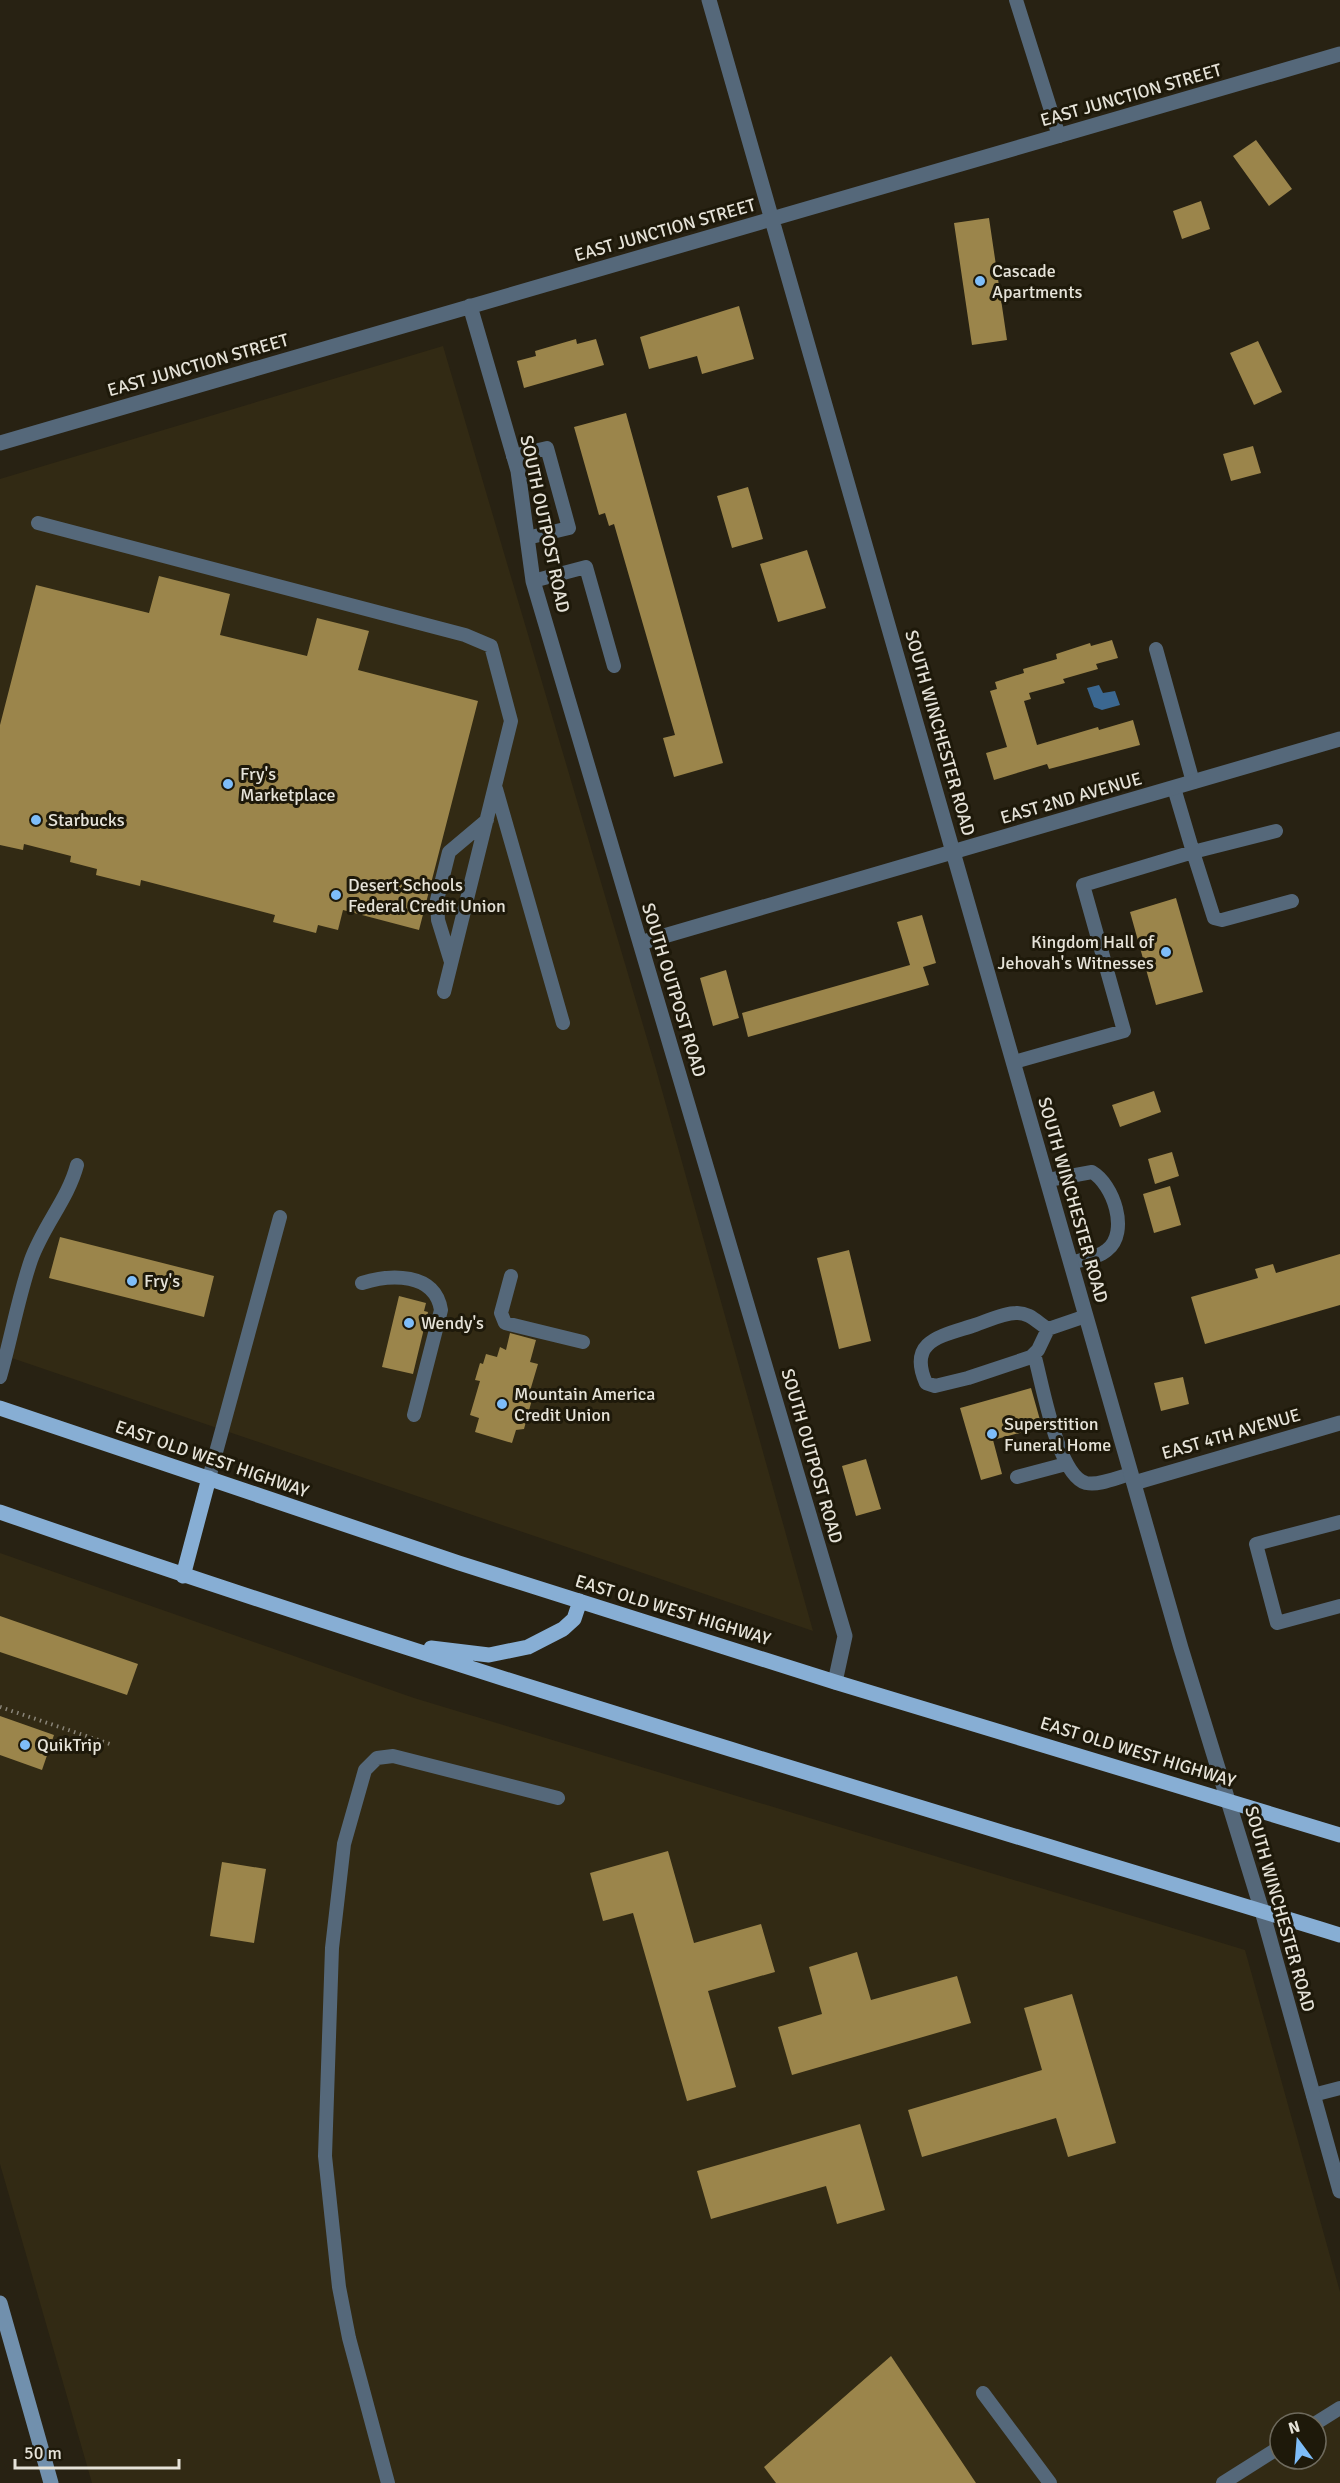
<svg xmlns="http://www.w3.org/2000/svg" width="1340" height="2483" viewBox="0 0 1340 2483" font-family="Signika,sans-serif">
  <style>
    .built { fill: #322a14; fill-rule: evenodd }
    .water { fill: #3b6790 }
    .building { fill: #9b854b }
    .lines { fill: none; stroke-linecap: round; stroke-linejoin: round }
    .path { stroke: #898478; stroke-width: 4; stroke-dasharray: 1.5 4.5; stroke-linecap: butt }
    .lane { stroke: #55687a; stroke-width: 14 }
    .street { stroke: #55687a; stroke-width: 15 }
    .secondary { stroke: #7190ad; stroke-width: 15 }
    .primary { stroke: #87aed4; stroke-width: 15 }
    .poi-dot { fill: #7ebdf9; stroke: #1e190a; stroke-width: 2 }
    .labels { text-anchor: middle; stroke-width: 6; stroke-linejoin: round; paint-order: stroke }
    .street-label { font-size: 18px; fill: #e6e3d9; stroke: #1e190a }
    .poi-label { font-size: 18px; fill: #e6e3d9; stroke: #1e190a; text-anchor: start }
  </style>
  <rect width="100%" height="100%" fill="#282213"/>
  <path class="built" d="M443,346L656,1069L813,1631L0,1354V479Z
    M0,1553L414,1698L1245,1950L1340,2292V2483H92L0,2164ZM1280,2423H1316V2459H1280Z"/>
  <path class="water" d="M1099,685L1103,693L1115,691L1120,705L1102,710L1094,707L1087,688Z"/>
  <path class="building" d="M1256,140L1292,189L1269,206L1233,156Z
    M1201,201L1210,229L1182,239L1173,211Z
    M989,218L1007,340L972,345L954,223Z
    M739,306L754,359L702,374L697,356L649,369L640,337Z
    M576,339L577,344L596,339L604,365L524,388L517,361L536,356L535,351Z
    M1258,341L1282,392L1254,405L1230,353Z
    M626,413L723,763L674,777L663,738L675,735L614,524L609,526L605,513L599,515L574,427Z
    M1253,446L1261,473L1231,481L1223,454Z
    M748,487L763,539L732,548L717,496Z
    M807,550L826,608L778,622L760,564Z
    M159,576L230,594L220,635L307,656L317,618L369,631L358,670L478,701L419,930L343,910L338,930L318,925L316,933L273,922L275,915L141,880L140,886L96,875L97,869L70,862L71,856L24,844L23,850L0,845V725L36,585L149,613Z
    M1112,640L1118,658L1096,664L1098,669L1063,679L1065,683L1029,693L1031,699L1024,701L1037,745L1098,727L1099,730L1133,720L1140,745L1049,769L1047,764L994,780L986,753L1007,747L990,691L997,689L995,682L1024,673L1023,669L1057,659L1056,654L1090,643L1091,646Z
    M1176,898L1203,992L1156,1005L1130,912Z
    M922,915L936,963L923,967L929,985L748,1037L742,1013L910,965L897,922Z
    M726,970L739,1018L713,1026L700,978Z
    M1154,1091L1161,1112L1120,1127L1112,1105Z
    M1172,1152L1179,1176L1155,1184L1148,1159Z
    M1170,1186L1181,1225L1154,1233L1143,1194Z
    M60,1237L214,1276L204,1317L49,1278Z
    M849,1250L871,1341L839,1349L817,1258Z
    M1340,1254V1305L1205,1344L1191,1297L1258,1278L1255,1269L1273,1264L1276,1273Z
    M399,1296L426,1303L424,1311L428,1312L413,1374L382,1367Z
    M510,1333L536,1340L530,1362L538,1364L530,1391L534,1392L524,1429L516,1430L512,1443L475,1432L479,1418L470,1415L480,1381L475,1380L480,1363L483,1364L486,1354L497,1357L500,1347L506,1350Z
    M1183,1377L1189,1404L1161,1411L1154,1383Z
    M1031,1388L1042,1427L993,1440L1002,1474L981,1480L960,1408Z
    M866,1459L881,1509L856,1516L842,1466Z
    M0,1616L138,1664L127,1695L0,1652Z
    M0,1716L54,1735L42,1770L0,1755Z
    M668,1851L694,1943L761,1924L775,1972L708,1991L736,2087L687,2101L633,1913L603,1921L590,1873Z
    M222,1862L266,1869L254,1943L210,1936Z
    M857,1952L871,2000L957,1976L971,2023L792,2075L778,2027L822,2014L809,1967Z
    M1072,1994L1116,2143L1068,2157L1056,2118L922,2157L908,2110L1042,2070L1024,2008Z
    M860,2124L885,2210L837,2224L826,2186L711,2219L697,2171Z
    M891,2356L976,2483H776L764,2467Z"/>
  <g class="lines">
    <path class="path" d="M0,1707L110,1744"/>
    <path class="lane" d="M1016,0L1059,136
      M513,456L547,448L569,528L527,538
      M38,523L465,635L491,646L511,721L444,992
      M533,581L586,567L614,666
      M1156,649L1193,782
      M496,789L563,1023
      M1276,831L1193,852L1214,918L1222,920L1292,901
      M451,962L438,920L437,900L449,852L487,820
      M1014,1062L1124,1031L1083,885L1193,852L1174,788
      M1048,1180L1092,1172C1113,1184 1130,1232 1107,1250C1098,1258 1083,1259 1071,1263
      M511,1276L501,1313L505,1323L583,1342
      M362,1283C390,1274 435,1272 441,1310L414,1415
      M1048,1329L1038,1350L1031,1357L968,1378L935,1386L926,1383C907,1340 942,1336 975,1325C987,1321 1003,1313 1016,1313C1029,1312 1038,1323 1048,1329L1086,1316
      M1034,1354C1042,1381 1057,1475 1086,1483C1100,1486 1118,1477 1131,1474
      M0,1377C11,1339 18,1298 31,1260C43,1226 68,1199 77,1165
      M1017,1477L1066,1464
      M209,1478L280,1217
      M1340,1522L1256,1544L1277,1623L1340,1606
      M1313,2095L1340,2088
      M983,2393L1050,2483
      M1316,2423L1340,2408
      M388,2483L349,2338L339,2287L325,2156L332,1948L344,1844L365,1770L377,1758L393,1756L558,1798
      M1223,2483L1280,2447"/>
    <path class="street" d="M709,0L1181,1648L1262,1911L1340,2191
      M470,306L518,471L533,581L845,1636L835,1682
      M0,443L1340,54
      M640,943L1340,739
      M1134,1483L1340,1423"/>
    <path class="secondary" d="M0,2303L51,2483"/>
    <path class="primary" d="M0,1408L459,1563L835,1682L1340,1835
      M0,1512C442,1666 892,1798 1340,1935
      M183,1576L209,1478
      M431,1648L489,1655L528,1647L563,1629L574,1619L580,1601"/>
  </g>
  <g class="poi-dot">
    <circle cx="980" cy="281" r="6"/>
    <circle cx="228" cy="784" r="6"/>
    <circle cx="36" cy="820" r="6"/>
    <circle cx="336" cy="895" r="6"/>
    <circle cx="1166" cy="952" r="6"/>
    <circle cx="132" cy="1281" r="6"/>
    <circle cx="409" cy="1323" r="6"/>
    <circle cx="502" cy="1404" r="6"/>
    <circle cx="992" cy="1434" r="6"/>
    <circle cx="25" cy="1745" r="6"/>
  </g>
  <g class="labels">
    <g class="street-label">
      <text transform="translate(1131 95) rotate(-16)" y="6">EAST JUNCTION STREET</text>
      <text transform="translate(665 230) rotate(-16)" y="6">EAST JUNCTION STREET</text>
      <text transform="translate(198 365) rotate(-16)" y="6">EAST JUNCTION STREET</text>
      <text transform="translate(545 524) rotate(78)" y="6">SOUTH OUTPOST ROAD</text>
      <text transform="translate(940 733) rotate(74)" y="6">SOUTH WINCHESTER ROAD</text>
      <text transform="translate(1071 798) rotate(-16)" y="6">EAST 2ND AVENUE</text>
      <text transform="translate(674 990) rotate(73)" y="6">SOUTH OUTPOST ROAD</text>
      <text transform="translate(1073 1200) rotate(74)" y="6">SOUTH WINCHESTER ROAD</text>
      <text transform="translate(1231 1434) rotate(-16)" y="6">EAST 4TH AVENUE</text>
      <text transform="translate(812 1456) rotate(74)" y="6">SOUTH OUTPOST ROAD</text>
      <text transform="translate(212 1459) rotate(19)" y="6">EAST OLD WEST HIGHWAY</text>
      <text transform="translate(673 1610) rotate(17)" y="6">EAST OLD WEST HIGHWAY</text>
      <text transform="translate(1138 1752) rotate(17)" y="6">EAST OLD WEST HIGHWAY</text>
      <text transform="translate(1280 1909) rotate(74)" y="6">SOUTH WINCHESTER ROAD</text>
    </g>
    <g class="poi-label">
      <text x="992" y="277">Cascade<tspan x="992" dy="21">Apartments</tspan></text>
      <text x="240" y="780">Fry's<tspan x="240" dy="21">Marketplace</tspan></text>
      <text x="48" y="826">Starbucks</text>
      <text x="348" y="891">Desert Schools<tspan x="348" dy="21">Federal Credit Union</tspan></text>
      <text x="1154" y="948" text-anchor="end">Kingdom Hall of<tspan x="1154" dy="21">Jehovah's Witnesses</tspan></text>
      <text x="144" y="1287">Fry's</text>
      <text x="421" y="1329">Wendy's</text>
      <text x="514" y="1400">Mountain America<tspan x="514" dy="21">Credit Union</tspan></text>
      <text x="1004" y="1430">Superstition<tspan x="1004" dy="21">Funeral Home</tspan></text>
      <text x="37" y="1751">QuikTrip</text>
    </g>
  </g>
  <g transform="translate(1298 2441) rotate(344)"><circle r="28" fill="#1e190a" stroke="#6e6a5d" stroke-width="1.5"/>
  <path d="M0-4.5L10 22L0 15L-10 22Z" fill="#7ebdf9"/>
  <text y="-9" font-size="16" font-weight="bold" text-anchor="middle" fill="#e6e3d9">N</text>
  </g>
  <path d="M15 2459v9h164v-9" fill="none" stroke="#e6e3d9" stroke-width="3"/>
  <text x="24" y="2459" font-size="18" fill="#e6e3d9" stroke="#1e190a" stroke-width="4.5" paint-order="stroke">50 m</text>
</svg>
